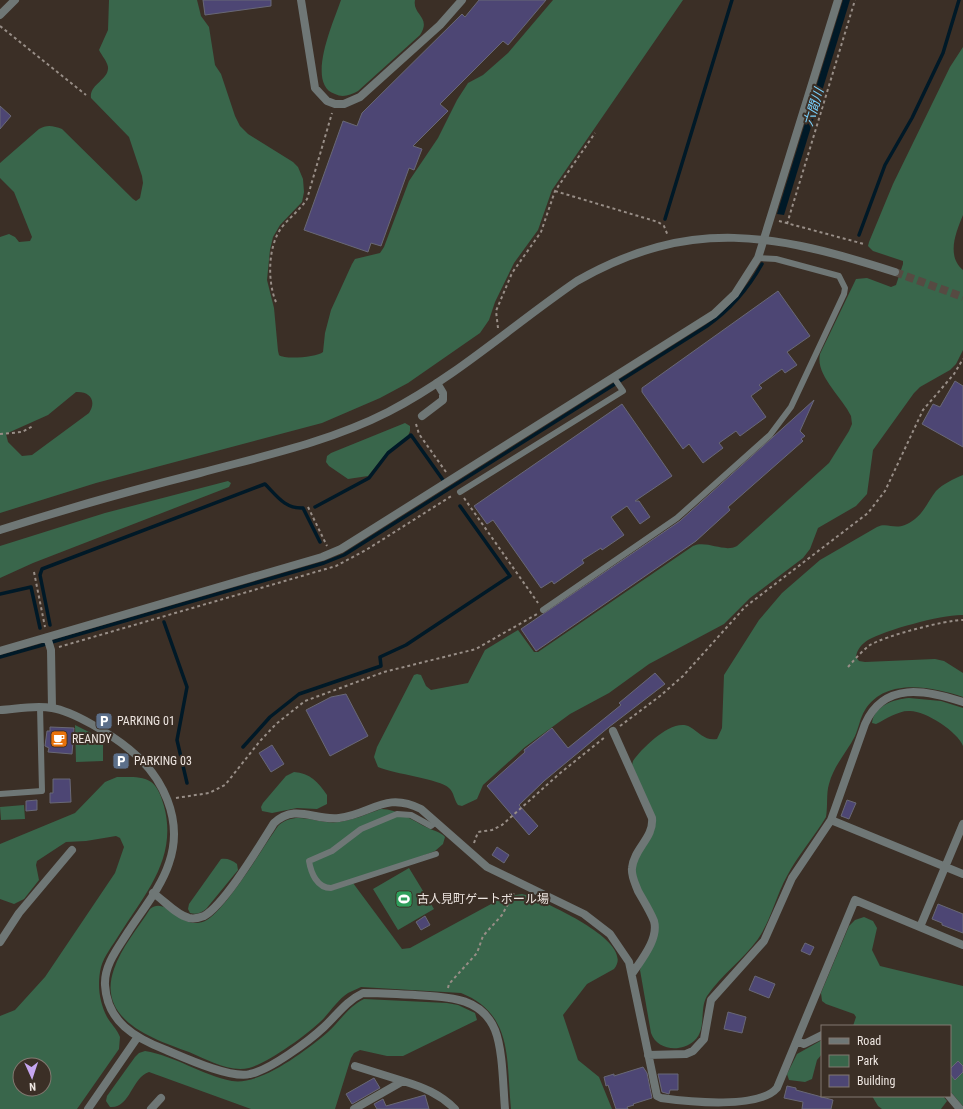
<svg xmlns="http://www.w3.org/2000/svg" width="963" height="1109" viewBox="0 0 963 1109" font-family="'Roboto Condensed','Noto Sans JP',sans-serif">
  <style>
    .green { fill: #39664b; fill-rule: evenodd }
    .water { fill: #001927 }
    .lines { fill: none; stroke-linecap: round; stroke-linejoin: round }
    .stream { stroke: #001927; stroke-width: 3.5 }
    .building { fill: #4d4674; stroke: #696876 }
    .tertiary-tunnel { stroke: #564a42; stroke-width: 8; stroke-dasharray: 8 4; stroke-linecap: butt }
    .path { stroke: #988e87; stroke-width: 2; stroke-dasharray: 3 3; stroke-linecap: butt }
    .service { stroke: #6f7776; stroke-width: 6 }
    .minor { stroke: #6f7776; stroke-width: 8 }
    .tertiary { stroke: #6f7776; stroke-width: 8 }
    .labels { text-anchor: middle; stroke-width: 4; stroke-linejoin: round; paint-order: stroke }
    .poi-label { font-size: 12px; fill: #ede5e0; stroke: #3b2f26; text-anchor: start }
    .water-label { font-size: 13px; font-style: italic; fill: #78d0fc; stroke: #3b2f26 }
  </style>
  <rect width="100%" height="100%" fill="#3b2f26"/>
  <path class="green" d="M109,0H197L201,16L209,27L215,65L221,74L235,116L240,126L248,134L293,162L298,167L303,179L304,192L302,202L280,225L273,237L270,250L267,280L274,308L278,351L279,355C285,360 317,357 323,352L325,333L331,310L352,264L355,259L380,253L384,247L409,181L438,138L457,100L468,83L483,75L508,53L553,0H683L552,190L538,230L514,263L495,302L489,320L480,333L408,383L380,398L322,423L96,483L0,513V237L9,234L15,237L19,242L30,241L32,237L14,192L0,178V163L39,129C47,124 54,126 62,129L133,199L136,201L140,198L143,183L142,176L129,137L91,98C89,84 109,80 108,67C107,61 102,56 99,50L108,30ZM76,392C90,391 97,401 89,413L32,455L22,456L8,442L6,434L10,432L48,415Z
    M341,0H415C412,15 432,17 420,35L358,91C350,95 343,98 335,94C305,84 334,21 341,0Z
    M963,47V215C956,232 946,256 963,270V350L956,364L950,370L920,387L914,393L873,450L867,494L856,506L818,528L810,549L803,558L750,598L724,624L649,664L609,693L570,714L525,747L483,785L477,799L462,806L458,805C454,800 454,792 449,788C440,779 394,774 378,767L374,757L377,747L414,675L417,674L421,675L426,686L431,690L468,683L485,650L518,630L534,652H538L693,546C707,540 724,553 737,546L829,463L849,431L852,424L851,416C842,397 815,375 820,354L856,279L867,278L891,287L896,285L903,264V261L873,251L868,246L869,242L893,184L950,67Z
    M405,423L410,426V431L408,436L387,452L368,476L348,479L329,466L326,462L327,456L331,453Z
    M963,475V615C944,614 885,630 868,640C862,644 857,649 856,657L859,661L865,662L935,659L944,661L963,673V697C932,687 886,677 865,710C860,718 859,727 855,736C847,752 834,765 829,784C826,794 828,806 826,817C814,837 798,855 787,876C776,896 771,920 758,939C743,960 721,975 707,996C699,1009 707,1030 694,1041C680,1053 657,1050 651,1033L640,970L657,919C650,907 635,884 635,871C636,849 658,840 655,817L632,765L633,761C642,748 673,717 690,727C700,733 705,741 717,739L722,728L724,675L759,620L782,593L820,560L877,527C890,521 896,534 915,519C924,512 929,500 936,491C943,484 953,479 963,475Z
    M228,481L231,483L229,487L33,563L0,578V546L105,513Z
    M909,698L941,701L963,708V746C958,732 926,711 910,711C899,710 886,719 876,724L872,723C874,706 894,699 909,698Z
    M75,725L103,739V761L76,762Z
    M294,772C310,773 318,782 327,795V804L317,809L297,808L272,813L262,811L261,807L263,803L286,776Z
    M117,777C144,777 156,775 164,806C178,858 145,894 119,935C113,945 104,956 101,967C97,984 99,1001 107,1017C111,1024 117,1029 120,1037L119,1049L77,1109H0V1016L15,1010L45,977L115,873L124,847L120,838L116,836L86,841L66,842L37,861L36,865L39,880L24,899L14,904L0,899V844L75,813L105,782ZM20,1065H44V1089H20Z
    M24,805L25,819L1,820L0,807Z
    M381,809C398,809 413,821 428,828C434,831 441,832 445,837L443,844L435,851L353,883L402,949L410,948L504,897L522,894L530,896C547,904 637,942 614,969L587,984L563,1015L578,1060L599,1077L612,1109H511C506,1061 514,1014 461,993L361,987C357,989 352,991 348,993C337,1000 329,1014 320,1022C305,1036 268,1063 249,1068C230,1073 206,1059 189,1052C153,1039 96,1020 114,969C121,948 138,928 150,909C167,895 180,932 205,921C226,910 263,847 278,826C296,809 317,825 339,822C354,820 367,814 381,809Z
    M221,859C227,858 232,860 237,864L238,870L206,909C201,913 196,915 190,913L188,909L189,904Z
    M409,868L434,909L398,930L373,889Z
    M864,917L873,921L877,928L872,950L880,966L963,986V1106L950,1091V1026H853L856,1017L854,1014L826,1004L822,1001L821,993L849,926L855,920Z
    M364,999L447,1003L458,1005L475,1013L477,1020L403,1056H387L360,1050L354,1053L351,1058L335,1109H251L149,1072C132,1077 130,1109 110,1107L106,1101L107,1096L135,1057L139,1053L145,1051C175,1056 202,1075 232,1081C260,1086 307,1050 328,1032C340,1021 349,1006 364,999Z
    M822,1040V1054L817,1060L812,1079L805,1082L789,1080L787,1074L797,1054Z
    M872,1096H943L947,1101L941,1109H882L878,1106Z"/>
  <path class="water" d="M843,0H850L784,215L777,214Z"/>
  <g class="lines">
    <path class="stream" d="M665,219L732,0
      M859,235L885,165L912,118L943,53L959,0
      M315,507L369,478L388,453L411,435L443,480
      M0,594L31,587L40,628
      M164,622L187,687L177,740L187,783
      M50,625L40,575L42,569L265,484C277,496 285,509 303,508L320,542
      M52,642L324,563L344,555L707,326C730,310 748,289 762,264
      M0,657L46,644
      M243,747L270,717L299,694L381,666L380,657L406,645L510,576L460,506"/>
  </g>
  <path class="building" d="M203,0H271V6L205,15Z
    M479,0H546L508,45L503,41L440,104L448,111L413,146L422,149L414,170L409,168L381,246L371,243L368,252L304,230L343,121L357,126L362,113L462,14L465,17Z
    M0,106L11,116L0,129Z
    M778,291L810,336L787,352L797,365L785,373L782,369L759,385L762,388L751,396L766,417L740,436L736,431L719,443L723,448L703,463L689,444L683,449L642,392V388Z
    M955,381L963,386V447L922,424L933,404L940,407Z
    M814,400L800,431L805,436L801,439L803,441L728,507L730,510L696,541L536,651L521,629L680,521Z
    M622,404L672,476L635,501H639L650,517L640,524L627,506L611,517L624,535L602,550L601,548L582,560L584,563L554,584L552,581L541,588L493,520L487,524L474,506Z
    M655,673L665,684L609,727L544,781L519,805L538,826L529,835L487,786L525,752L524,750L552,728L568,748L621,705L619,703Z
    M346,694L368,736L330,756L306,710L331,697Z
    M50,727L74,728L72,754L48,752L49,748L45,746L47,731H50Z
    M272,745L284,764L271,772L259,753Z
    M53,779H70L71,802L50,803V793H53Z
    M37,800V810L26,811V801Z
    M847,800L856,803L849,819L841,816Z
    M497,847L509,855L504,863L492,855Z
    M938,904L963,914V933L942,925V923L932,919Z
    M425,916L430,925L421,930L416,922Z
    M805,943L814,947L810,955L801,951Z
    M755,976L775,984L769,998L749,990Z
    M728,1012L746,1017L742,1033L724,1029Z
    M958,1061L963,1066V1072L955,1080L950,1074V1069Z
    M643,1067L647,1073L652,1098L633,1104L634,1105L627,1107L628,1109H616L608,1085L606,1086L604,1077L614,1074V1076Z
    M658,1074H678V1090H670L669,1094L662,1092Z
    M374,1078L380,1088L352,1104L346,1094Z
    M787,1086L796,1088V1090L833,1100L831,1109H802L803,1102L784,1098Z
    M425,1095L429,1109H377L374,1104L383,1099L386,1106Z"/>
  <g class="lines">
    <path class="tertiary-tunnel" d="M895,272L963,297"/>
    <path class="path" d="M0,26L86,95
      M555,191L658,222L664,226L668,236
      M779,221L864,244
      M787,224L855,0
      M276,302C267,281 268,245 282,227C290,217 300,210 307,199L332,113
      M498,328L496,311L512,273L541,232L555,191L595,133
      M416,424L419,434L446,472
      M0,434L22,432L33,426
      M464,498L538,603
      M308,507L327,546
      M34,572L45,627
      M59,647L336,566L366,550L453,495
      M848,667C855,659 862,651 870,645C885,636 945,620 963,620
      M620,726L660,696L683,676L745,607L868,513L885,491L923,410L954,374L963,359
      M176,798L209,793L225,785L260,741L276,724L305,701L384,672L476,649L537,614
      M474,843L478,832L492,830L502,825L559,774L605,737
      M448,988L449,984L477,953L483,936L502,915L515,891"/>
    <path class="service" d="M460,492L623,391L614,378
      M543,610L677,518L770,435L791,407L844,294L845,288L839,276L776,259L758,258
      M0,794L42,791L40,707
      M436,822L431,826L411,815L397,814L361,829L332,851L309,861C311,873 317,888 331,888L436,854"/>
    <path class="minor" d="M301,0L315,88L327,101L335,104H344L360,97L440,25L462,0
      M0,15L15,0
      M422,416L443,400V393L437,383
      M47,637L51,650L52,708
      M0,651L322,557L341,549L714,314L735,294L758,258L838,0
      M0,710C16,709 35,705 52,708C73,711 112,735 129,749C163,776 184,820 169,863C161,888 142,910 128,932C118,948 104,965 105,985C107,1022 135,1038 166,1050C185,1058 231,1079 250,1074C270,1070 309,1041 324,1027C337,1015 346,1001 363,993C380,993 397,994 415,995C446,997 481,996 495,1030C503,1050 503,1087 505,1109
      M613,731L652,818C654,838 634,848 632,868C631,876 635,883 638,891C643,900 650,911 654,921C659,939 641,960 632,974
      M831,820L963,874
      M153,893C164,900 176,915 189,918C194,919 199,918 204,916C225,904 260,845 274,823C296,803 314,821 339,818C372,814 385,791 421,809L487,867L584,914L610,934L629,962L657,1096L661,1098C690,1102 759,1109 777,1088L855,900L963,945
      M920,927L963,824
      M0,942L19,913L72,850
      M797,1041L804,1044L822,1035
      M648,1055L686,1054L693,1051L704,1039L711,1000L764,941L792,878L831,820L865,724C884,681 926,690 963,702
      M355,1066L403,1081
      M949,1096L960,1109
      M88,1109L137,1038
      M151,1109L161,1098
      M354,1109L403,1081C423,1087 440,1094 455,1109"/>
    <path class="tertiary" d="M0,530C66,509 132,490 200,473C263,456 329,442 388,412C456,377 514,324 577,281C691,216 776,234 895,272"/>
  </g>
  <defs>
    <g id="parking-square" transform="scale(0.9)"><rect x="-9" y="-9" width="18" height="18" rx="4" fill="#5c6f8a" stroke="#3b2f26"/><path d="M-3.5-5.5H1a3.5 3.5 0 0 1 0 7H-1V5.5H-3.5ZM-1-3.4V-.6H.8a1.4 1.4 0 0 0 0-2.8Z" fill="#fff"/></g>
    <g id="cafe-square" transform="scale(0.9)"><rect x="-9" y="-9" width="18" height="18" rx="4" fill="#e8710a" stroke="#3b2f26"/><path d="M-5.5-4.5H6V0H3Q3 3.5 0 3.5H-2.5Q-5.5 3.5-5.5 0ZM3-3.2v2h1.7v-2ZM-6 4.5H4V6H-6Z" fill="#fff"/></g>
    <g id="stadium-square" transform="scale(0.9)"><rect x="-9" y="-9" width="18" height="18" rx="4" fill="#2e9e5b" stroke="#3b2f26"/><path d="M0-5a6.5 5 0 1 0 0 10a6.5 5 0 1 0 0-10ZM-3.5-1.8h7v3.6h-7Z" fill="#fff"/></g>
  </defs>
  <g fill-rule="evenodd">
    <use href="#parking-square" x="104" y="721"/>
    <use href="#cafe-square" x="59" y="739"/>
    <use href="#parking-square" x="121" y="761"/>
    <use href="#stadium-square" x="404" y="899"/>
  </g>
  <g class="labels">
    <g class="poi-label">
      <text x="117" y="725">PARKING 01</text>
      <text x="72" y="743">REANDY</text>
      <text x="134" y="765">PARKING 03</text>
      <text x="417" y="903">古人見町ゲートボール場</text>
    </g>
    <g class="water-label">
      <text transform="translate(813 107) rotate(-73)" y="5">六間川</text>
    </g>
  </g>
  <rect x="821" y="1025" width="130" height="72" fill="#3b2f26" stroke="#827870"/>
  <rect x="829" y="1038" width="20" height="6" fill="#6f7776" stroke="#827870"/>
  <text x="857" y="1045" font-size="12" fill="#ede5e0">Road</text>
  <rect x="829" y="1055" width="20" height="12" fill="#39664b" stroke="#827870"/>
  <text x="857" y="1065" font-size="12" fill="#ede5e0">Park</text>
  <rect x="829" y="1075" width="20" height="12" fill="#4d4674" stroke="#827870"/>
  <text x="857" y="1085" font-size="12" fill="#ede5e0">Building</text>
  <g transform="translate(32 1077) rotate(177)"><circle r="19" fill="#3b2f26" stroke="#827870"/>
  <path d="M0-3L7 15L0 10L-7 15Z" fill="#c6a6f0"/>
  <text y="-6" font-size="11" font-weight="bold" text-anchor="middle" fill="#ede5e0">N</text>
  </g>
</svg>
